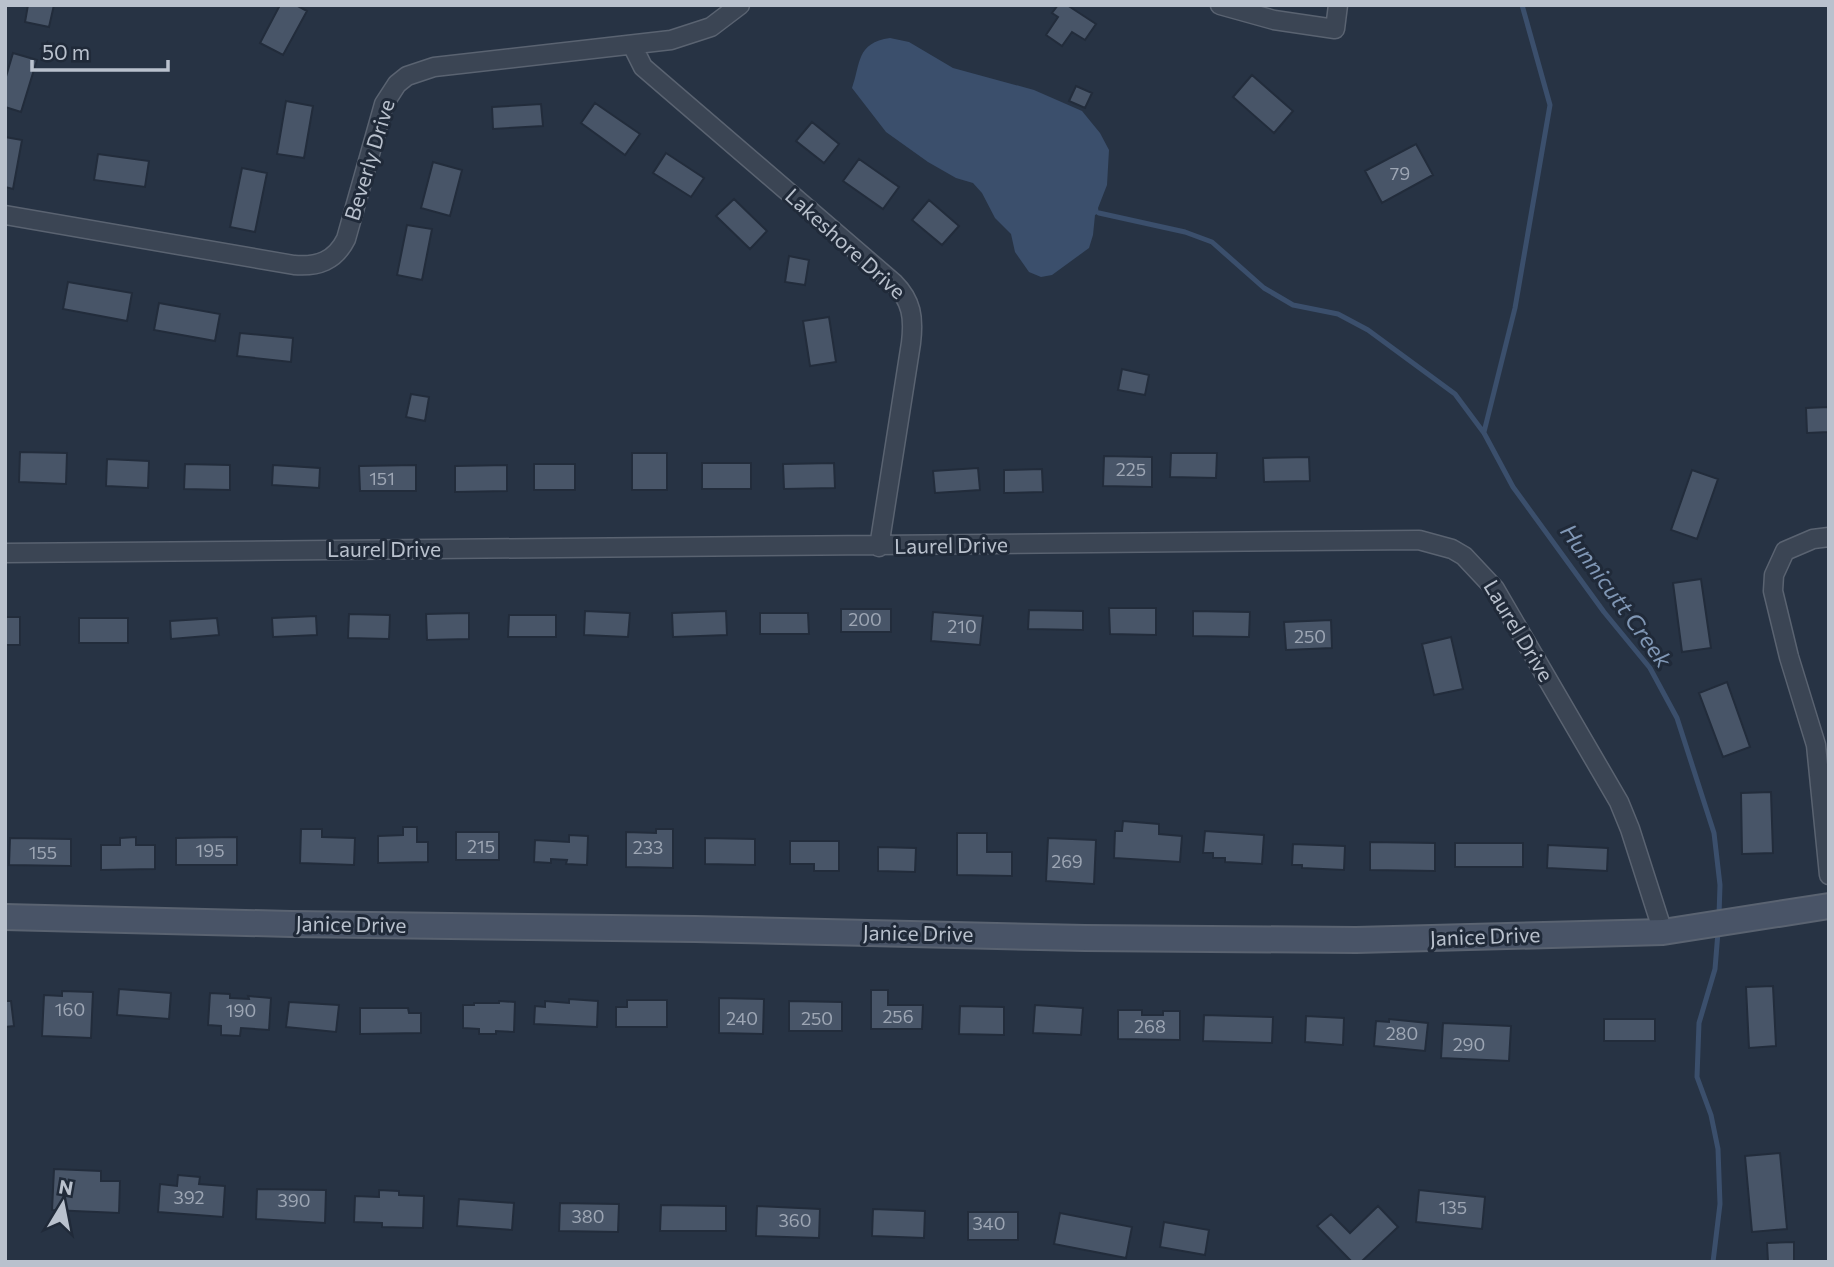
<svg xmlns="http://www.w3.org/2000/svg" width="1834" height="1267" viewBox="0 0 1834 1267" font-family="Commissioner,sans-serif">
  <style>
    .water { fill: #3b4f6c }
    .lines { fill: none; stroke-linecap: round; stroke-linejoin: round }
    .stream { stroke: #3b4f6c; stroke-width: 5 }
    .building { fill: #485568; stroke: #222c3b; stroke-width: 2 }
    .street-casing { stroke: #5a6371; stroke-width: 21 }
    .secondary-casing { stroke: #5a6371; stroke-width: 28 }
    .street { stroke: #3b4554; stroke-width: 18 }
    .secondary { stroke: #495467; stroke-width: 24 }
    .labels { text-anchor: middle; stroke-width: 6; stroke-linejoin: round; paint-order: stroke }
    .number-label { font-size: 18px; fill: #9da6b4 }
    .street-label { font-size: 21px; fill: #b9c1cd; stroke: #202a39 }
    .water-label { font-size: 23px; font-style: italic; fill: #8097b5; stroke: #202a39 }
  </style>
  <rect width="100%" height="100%" fill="#273344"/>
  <path class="water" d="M890,38L909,42L953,68L1034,90L1082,111L1100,133L1109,150L1107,185L1098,208L1099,213L1095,215L1093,235L1089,248L1052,275L1041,277L1029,272L1015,252L1011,234L995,218L982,193L973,183L956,178L928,162L886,132L852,88C861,63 856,43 890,38Z"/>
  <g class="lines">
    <path class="stream" d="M1099,213L1185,232L1212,242L1264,288L1293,305L1338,314L1368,330L1455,394L1484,433L1513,487L1604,612L1650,668L1677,718L1714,833L1720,885L1719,915
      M1484,432L1515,308L1550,105L1522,5
      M1713,1262L1720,1204L1718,1149L1711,1115L1697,1077L1699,1023L1715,969L1718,932"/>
  </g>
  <path class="building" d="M28,5H54L49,27L25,22Z
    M280,5H296L307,11L283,55L260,43Z
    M1058,5H1067L1096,24L1085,40L1072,32L1062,46L1046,35L1058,17L1052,13Z
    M13,53L37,60L21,112L5,107V80Z
    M1252,75L1293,111L1274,133L1233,97Z
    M1076,86L1092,93L1085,108L1069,101Z
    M286,101L313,106L304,158L277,154Z
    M595,103L640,134L625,155L581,123Z
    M541,104L543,126L493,129L492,107Z
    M812,122L839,144L824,163L796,141Z
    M5,137L22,140L13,189L5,187Z
    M1416,144L1433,175L1382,203L1365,171Z
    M666,153L704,178L691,197L653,173Z
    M98,154L149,161L145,187L94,180Z
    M859,159L899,187L883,209L843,181Z
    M433,162L462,170L450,216L421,208Z
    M242,168L267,173L255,232L230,227Z
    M734,199L767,231L750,249L716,216Z
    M929,200L959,226L942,245L912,220Z
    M407,225L432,229L422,280L397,275Z
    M789,256L809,260L805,285L785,282Z
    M68,282L132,293L127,321L63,309Z
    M159,303L220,314L215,341L154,330Z
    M829,317L836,362L810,366L803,321Z
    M240,333L293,338L291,362L237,356Z
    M1122,369L1149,375L1145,395L1118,390Z
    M411,394L429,397L425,421L406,417Z
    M1829,407V432L1807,433L1806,408Z
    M20,452L67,453L66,484L19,482Z
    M632,453H667V490H632Z
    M1171,453H1217L1216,478L1170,477Z
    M1104,456L1152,457V487L1103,486Z
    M1309,457L1310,481L1264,482L1263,458Z
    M107,459L149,461L148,488L106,486Z
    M702,463H751V489H702Z
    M834,463L835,488L784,489L783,464Z
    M185,464L230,465V490L184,489Z
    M534,464H575V490H534Z
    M273,465L320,468L319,488L272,485Z
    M416,465V491H360L359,466Z
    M507,465V491L455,492V466Z
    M978,468L980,490L935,493L933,471Z
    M1042,469L1043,492L1004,493V470Z
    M1692,470L1718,479L1697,539L1671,530Z
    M1701,579L1711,648L1682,652L1673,583Z
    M1109,608H1156V635L1110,634Z
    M841,609H891V632H841Z
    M1029,610L1083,611V630L1028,629Z
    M585,611L630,613L628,637L584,635Z
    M726,611L727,635L673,637L672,613Z
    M1193,611L1250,612L1249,637L1193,636Z
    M933,612L983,616L980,645L931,641Z
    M469,613V639L427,640L426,614Z
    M760,613H808L809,634H760Z
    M349,614L390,615L389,639L348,638Z
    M509,615H556V637H508Z
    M316,616L317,635L273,637L272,618Z
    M5,617H20V645H5Z
    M79,618H128V643H79Z
    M217,618L219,635L171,639L170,621Z
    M1331,620L1332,648L1286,650L1284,622Z
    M1451,637L1463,689L1434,695L1422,644Z
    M1727,682L1750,747L1723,757L1699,693Z
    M1771,792L1773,853L1742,854L1741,793Z
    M1123,821L1159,824V834L1182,836L1180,862L1114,858L1115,831H1122Z
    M403,827H417V842H428V862L378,863V836L403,835Z
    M301,829H322V837L355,838L354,865L300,863Z
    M656,829H673V868L626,867V832L656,833Z
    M1205,831L1264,835L1262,864L1225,862V858H1213V853H1203Z
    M456,832H499V860H456Z
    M957,833H987V852H1012V876L957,875Z
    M569,835L588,836L587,865L566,864L567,860L551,859V863L534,862L535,840L569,842Z
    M136,837V845H155V869L101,870V845H120V838Z
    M237,837V865H176V838Z
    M10,838L71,839V866L9,865Z
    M705,838L755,839V865L705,864Z
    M1048,838L1096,840L1094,884L1046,881Z
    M790,841H839V871H814V864H790Z
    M1370,842L1435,843V871L1370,870Z
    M1455,843H1523V867H1455Z
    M1293,844L1345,846L1344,870L1302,868V865H1292Z
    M1548,845L1608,848L1607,871L1547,868Z
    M878,847L916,848L915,872L878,871Z
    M1773,986L1776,1046L1749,1048L1746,987Z
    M119,989L171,993L169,1019L117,1015Z
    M871,990H888V1005H923L922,1029H871Z
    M62,991L93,992L91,1038L42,1036L44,995L62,996Z
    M210,993L230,994V998L249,999L248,996L271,998L269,1030L241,1028L240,1036L221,1035V1026L208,1025Z
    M719,998L764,999L763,1034L719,1033Z
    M569,999L598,1001L597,1027L534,1024L535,1006L545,1007V1001L569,1003Z
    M627,1000H667V1027H616V1007H627Z
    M5,1001H11L14,1026L5,1027Z
    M499,1001L515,1002L514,1032L496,1031V1034H479V1029L463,1028V1005H474V1003H499Z
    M789,1001L842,1002V1031H789Z
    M289,1002L339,1005L336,1032L286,1027Z
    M1035,1005L1083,1008L1081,1035L1033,1033Z
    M960,1006L1004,1007V1035L959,1034Z
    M360,1008H408L409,1013H421V1033L360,1034Z
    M1118,1010H1142V1015H1163V1011H1180V1040L1118,1039Z
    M1204,1015L1273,1017L1272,1043L1203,1041Z
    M1306,1016L1344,1018L1343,1045L1305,1042Z
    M1389,1019L1428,1023L1425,1051L1374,1046L1376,1021L1389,1022Z
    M1604,1019H1655V1041H1604Z
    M1443,1023L1511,1026L1509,1061L1441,1058Z
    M1780,1153L1787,1229L1752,1232L1745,1156Z
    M54,1169L101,1171V1181H120L119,1213L52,1210Z
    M178,1175L200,1177L199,1184L225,1186L223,1217L158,1212L160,1184L177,1186Z
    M257,1189L326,1190L325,1223L256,1219Z
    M379,1190L399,1191V1195L424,1196L423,1228L382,1227V1223L354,1222L355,1196L379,1197Z
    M1419,1190L1485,1197L1482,1229L1416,1222Z
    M459,1199L514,1203L512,1230L457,1226Z
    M560,1203L619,1204L618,1232L559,1231Z
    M661,1205L726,1206V1231H660Z
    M757,1206L820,1209L819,1238L756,1236Z
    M1378,1206L1398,1227L1361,1262H1352L1317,1226L1331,1214L1350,1233Z
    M873,1209L925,1211L924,1238L872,1236Z
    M968,1212H1018V1240H968Z
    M1060,1213L1132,1227L1126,1258L1054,1244Z
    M1164,1222L1209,1230L1205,1255L1160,1247Z
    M1794,1242V1262H1768L1767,1243Z"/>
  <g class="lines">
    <g class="street-casing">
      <path id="street" d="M1220,5L1274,20L1335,29L1338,5
        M632,45L643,67L894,283C912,301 914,318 911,343L879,547
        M5,215L294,265C318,267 335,261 346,239L384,104L397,84L407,76L434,67L671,40L711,27L740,5
        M1829,537L1813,539L1785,551L1774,575L1773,591L1789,657L1816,745L1829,875
        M5,553L1419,540L1452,549L1464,556L1495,589L1619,802L1630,829L1663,932"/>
    </g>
    <g class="secondary-casing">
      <path id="secondary" d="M5,917L291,924L695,929L1085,938L1356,940L1663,932L1829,906"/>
    </g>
    <use href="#street" class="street"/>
    <use href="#secondary" class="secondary"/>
  </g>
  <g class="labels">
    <g class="number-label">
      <text x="1400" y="180">79</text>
      <text x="1131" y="476">225</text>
      <text x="382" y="485">151</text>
      <text x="865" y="626">200</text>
      <text x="962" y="633">210</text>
      <text x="1310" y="643">250</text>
      <text x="481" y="853">215</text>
      <text x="648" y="854">233</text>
      <text x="210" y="857">195</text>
      <text x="43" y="859">155</text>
      <text x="1067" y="868">269</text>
      <text x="70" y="1016">160</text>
      <text x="241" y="1017">190</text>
      <text x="898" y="1023">256</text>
      <text x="742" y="1025">240</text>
      <text x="817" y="1025">250</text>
      <text x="1150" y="1033">268</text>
      <text x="1402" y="1040">280</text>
      <text x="1469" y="1051">290</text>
      <text x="189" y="1204">392</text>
      <text x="294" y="1207">390</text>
      <text x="1453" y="1214">135</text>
      <text x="588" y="1223">380</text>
      <text x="795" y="1227">360</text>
      <text x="989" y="1230">340</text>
    </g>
    <g class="street-label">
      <text transform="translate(370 160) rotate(-73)" y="7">Beverly Drive</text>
      <text transform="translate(845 244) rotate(42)" y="7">Lakeshore Drive</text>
      <text transform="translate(951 546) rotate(-1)" y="7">Laurel Drive</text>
      <text x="384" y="557">Laurel Drive</text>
      <text transform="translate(1518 631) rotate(59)" y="7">Laurel Drive</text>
      <text transform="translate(351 925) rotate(1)" y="7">Janice Drive</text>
      <text transform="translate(918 934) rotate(1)" y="7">Janice Drive</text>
      <text transform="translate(1485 937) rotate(-2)" y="7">Janice Drive</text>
    </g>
    <g class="water-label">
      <text transform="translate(1616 596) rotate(54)" y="8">Hunnicutt Creek</text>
    </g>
  </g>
  <rect width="1834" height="1267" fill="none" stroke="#b9c1cd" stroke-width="14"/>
  <g transform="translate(63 1204) rotate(10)" stroke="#202a39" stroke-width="5" paint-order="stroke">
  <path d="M0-5L12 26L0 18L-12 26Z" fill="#b9c1cd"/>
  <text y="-10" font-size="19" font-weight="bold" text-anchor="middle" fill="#b9c1cd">N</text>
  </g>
  <path d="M32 60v10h136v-10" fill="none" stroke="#b9c1cd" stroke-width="3.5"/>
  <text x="42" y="60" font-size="21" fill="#b9c1cd" stroke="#202a39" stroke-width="5" paint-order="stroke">50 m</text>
</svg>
